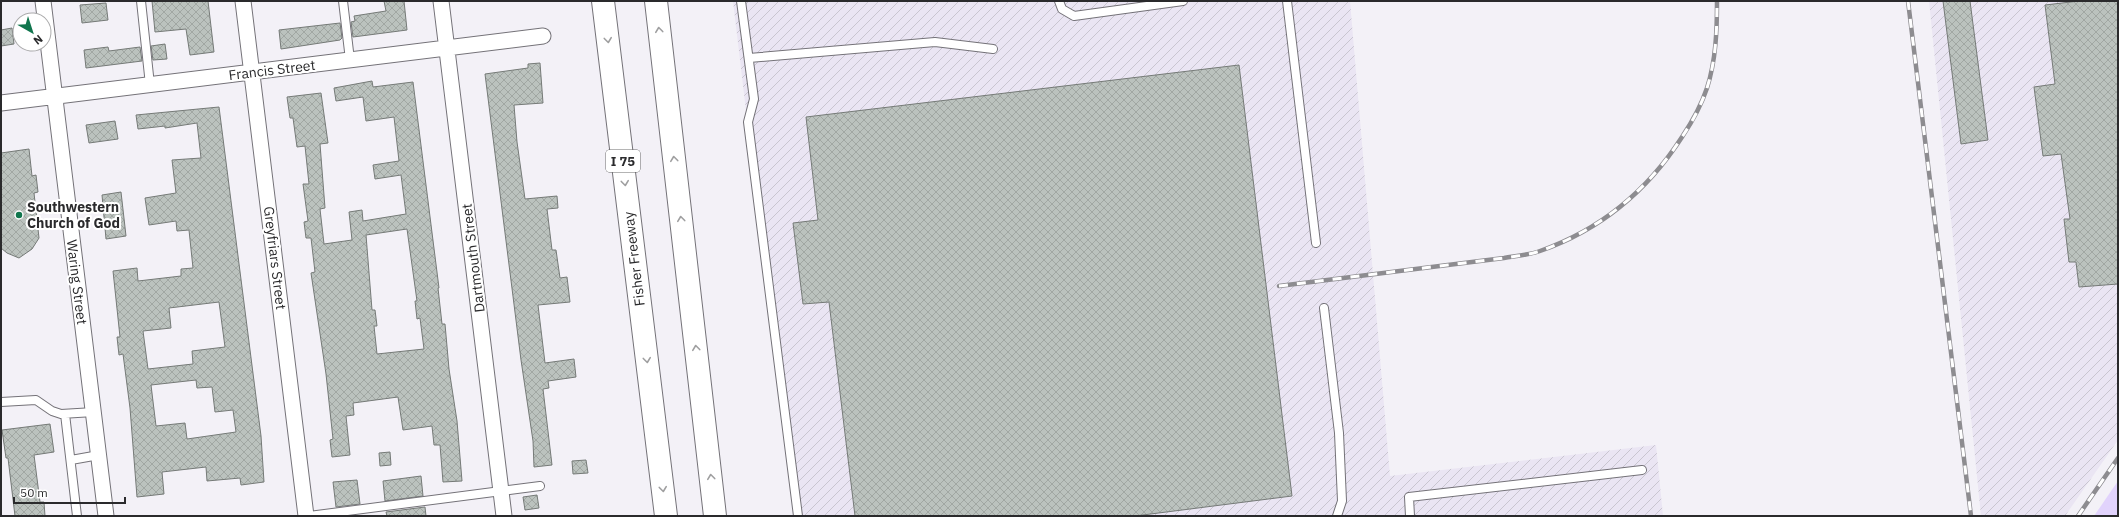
<svg xmlns="http://www.w3.org/2000/svg" width="2119" height="517" viewBox="0 0 2119 517" font-family="'IBM Plex Sans',sans-serif">
  <style>
    .industrial { fill: url(#industrial-furrows) }
    .grass { fill: #e1d3fc }
    .building { fill: url(#building-cross-hatch); stroke: #757a77; fill-rule: evenodd }
    .lines { fill: none; stroke-linecap: round; stroke-linejoin: round }
    .lane-casing { stroke: #747278; stroke-width: 10 }
    .street-casing { stroke: #747278; stroke-width: 17 }
    .highway-casing { stroke: #747278; stroke-width: 24 }
    .lane { stroke: #fff; stroke-width: 8 }
    .street { stroke: #fff; stroke-width: 15 }
    .highway { stroke: #fff; stroke-width: 22 }
    .rail-casing { stroke: #8d8c90; stroke-width: 4.5 }
    .rail { stroke: #fff; stroke-width: 3; stroke-dasharray: 9; stroke-linecap: butt }
    .oneway { stroke: #9f9fa0 }
    .poi-dot { fill: #10754d; stroke: #fff; stroke-width: 1.5 }
    .labels { text-anchor: middle; stroke-width: 4; stroke-linejoin: round; paint-order: stroke }
    .shield { fill: #fff; stroke: #6a6a6b; stroke-width: 1 }
    .shield-label { font-size: 13px; font-weight: bold; fill: #2a2a2c }
    .street-label { font-size: 14px; fill: #2a2a2c; stroke: #fff }
    .poi-label { font-size: 14px; font-weight: bold; fill: #2a2a2c; stroke: #fff; text-anchor: start }
  </style>
  <defs>
    <pattern id="industrial-furrows" width="10" height="10" patternUnits="userSpaceOnUse"><rect width="10" height="10" fill="#eae5f3"/><path d="M-1 1l2-2M0 10L10 0M9 11l2-2" fill="none" stroke="#c9c5d0"/></pattern>
    <pattern id="building-cross-hatch" width="8" height="8" patternUnits="userSpaceOnUse"><rect width="8" height="8" fill="#bbc2be"/><path d="M0 0l8 8M0 8l8-8" fill="none" stroke="#a1a7a3"/></pattern>
  </defs>
  <rect width="100%" height="100%" fill="#f3f1f7"/>
  <path class="industrial" d="M733,1H1350L1390,476L1656,445L1663,516H794Z
    M1929,1H2118V440L2065,516H1981Z"/>
  <path class="grass" d="M2118,481V516H2094Z"/>
  <path class="building" d="M152,1H208L214,52L190,55L186,29L155,32Z
    M384,1H404L407,30L353,37L351,22L355,21L354,16L386,11Z
    M1943,1H1970L1988,140L1961,144Z
    M2079,1H2118V284L2079,287L2076,262H2069L2064,219H2070L2061,154L2043,156L2034,87L2055,84L2045,5Z
    M106,3L108,20L82,23L80,5Z
    M340,23L342,38L340,40L281,49L279,30Z
    M12,28L14,44L1,46V30Z
    M165,44L167,59L153,60L151,46Z
    M108,47L109,51L140,47L142,61L86,68L84,50Z
    M540,63L543,103L514,105L517,142L525,199L557,196L558,208L547,209L552,250H556L560,278L567,277L570,302L538,305L545,363L574,359L576,377L548,381L549,388L543,389L552,465L534,467L533,441L521,360L485,74L528,68V64Z
    M1239,65L1292,496L1135,516H855L829,302L803,304L793,223L818,220L806,117Z
    M372,81L373,87L413,82L439,288H438L442,324H445L449,369L457,421L462,481L443,482L440,445H434L432,426L403,430L398,397L353,403L354,415L346,416L350,455L332,457L330,440L333,439L326,374L311,273L315,272L311,238H306L304,222L308,221L303,184H309L305,146L297,147L293,118H290L287,97L321,93L328,143L320,144L325,208L320,209L324,244L352,240L349,212L362,210L363,221L406,214L401,175L375,179L373,165L399,161L394,117L366,121L363,97L336,101L334,88ZM407,229L417,301H415L417,319L420,318L424,349L377,354L374,326H377L375,310H372L366,235Z
    M219,107L261,436L264,482L241,485L240,478L207,481L206,467L162,472L164,494L137,497L130,408L123,354L119,355L117,337H120L113,271L137,268L138,281L181,276V269L193,268L189,230L177,231L176,221L149,225L145,198L176,193L172,160L201,158L197,123L165,128V126L138,129L136,115ZM219,302L225,347L192,351L193,364L148,369L143,331L171,328L169,308ZM196,380L197,388L212,387L215,412L233,410L236,432L187,439L185,423L156,426L151,385Z
    M115,121L118,139L89,143L86,125Z
    M29,149L32,176L36,175L38,192L34,193L39,238L32,249L19,258L7,253L1,248V153Z
    M121,192L126,236L106,239L102,195Z
    M50,424L54,452L34,455L40,502H44L45,516H15L8,458H6L2,430Z
    M390,452L391,465L380,466L379,453Z
    M586,460L588,473L573,474L572,461Z
    M421,476L423,496L385,501L383,481Z
    M357,480L360,504L336,507L333,482Z
    M537,495L539,508L525,510L523,497Z
    M425,507L426,516H387L386,512Z"/>
  <g class="lines">
    <g class="lane-casing">
      <path id="lane" d="M141,1L150,85
        M343,1L350,60
        M741,1L754,99L748,122L798,516
        M1059,1L1062,9L1074,16L1183,1
        M1287,1L1316,243
        M749,58L935,42L993,49
        M1324,308L1339,433L1342,501L1337,516
        M1,402L36,400L52,411L61,414L94,412
        M65,414L77,516
        M71,460L99,455
        M309,516L540,486
        M1410,516L1409,497L1642,470"/>
    </g>
    <g class="street-casing">
      <path id="street" d="M43,1L106,516
        M243,1L306,516
        M441,1L504,516
        M1,103L543,36"/>
    </g>
    <g class="highway-casing">
      <path id="highway" d="M603,1L666,516
        M656,1L715,516"/>
    </g>
    <use href="#lane" class="lane"/>
    <use href="#street" class="street"/>
    <use href="#highway" class="highway"/>
    <g class="rail-casing">
      <path id="rail" d="M1908,1L1971,516
        M1279,286L1504,258C1516,256 1529,255 1540,251C1600,230 1648,190 1682,137C1692,122 1701,106 1707,88C1716,60 1717,30 1717,1
        M2078,516L2118,458"/>
    </g>
    <use href="#rail" class="rail"/>
  </g>
  <defs><path id="oneway-chevron" d="M-2-3.5L2.5 0L-2 3.5" fill="none" stroke-width="1.6" stroke-linecap="round" stroke-linejoin="round"/></defs>
  <g class="oneway">
    <use href="#oneway-chevron" transform="translate(659 30) rotate(-97)"/>
    <use href="#oneway-chevron" transform="translate(608 40) rotate(83)"/>
    <use href="#oneway-chevron" transform="translate(674 159) rotate(-97)"/>
    <use href="#oneway-chevron" transform="translate(625 183) rotate(83)"/>
    <use href="#oneway-chevron" transform="translate(681 219) rotate(-97)"/>
    <use href="#oneway-chevron" transform="translate(696 348) rotate(-97)"/>
    <use href="#oneway-chevron" transform="translate(647 360) rotate(83)"/>
    <use href="#oneway-chevron" transform="translate(711 477) rotate(-97)"/>
    <use href="#oneway-chevron" transform="translate(663 489) rotate(83)"/>
  </g>
  <circle class="poi-dot" cx="19" cy="215" r="4"/>
  <g class="labels">
    <rect class="shield" x="606" y="150" width="34" height="22" rx="3"/>
    <g class="shield-label">
      <text x="623" y="166">I 75</text>
    </g>
    <g class="street-label">
      <text transform="translate(272 70) rotate(-7)" y="5">Francis Street</text>
      <text transform="translate(275 258) rotate(83)" y="5">Greyfriars Street</text>
      <text transform="translate(473 258) rotate(-97)" y="5">Dartmouth Street</text>
      <text transform="translate(634 259) rotate(-97)" y="5">Fisher Freeway</text>
      <text transform="translate(77 282) rotate(83)" y="5">Waring Street</text>
    </g>
    <g class="poi-label">
      <text x="27" y="212">Southwestern<tspan x="27" dy="16">Church of God</tspan></text>
    </g>
  </g>
  <rect width="2119" height="517" fill="none" stroke="#2a2a2c" stroke-width="4"/>
  <g transform="translate(32 32) rotate(141)"><circle r="19" fill="#ffffff" stroke="#aaaaab"/>
  <path d="M0-3L7 15L0 10L-7 15Z" fill="#10754d"/>
  <text y="-6" font-size="11" font-weight="bold" text-anchor="middle" fill="#2a2a2c">N</text>
  </g>
  <path d="M14 497v6h111v-6" fill="none" stroke="#2a2a2c" stroke-width="2"/>
  <text x="20" y="497" font-size="12" fill="#2a2a2c" stroke="#ffffff" stroke-width="3" paint-order="stroke">50 m</text>
</svg>
